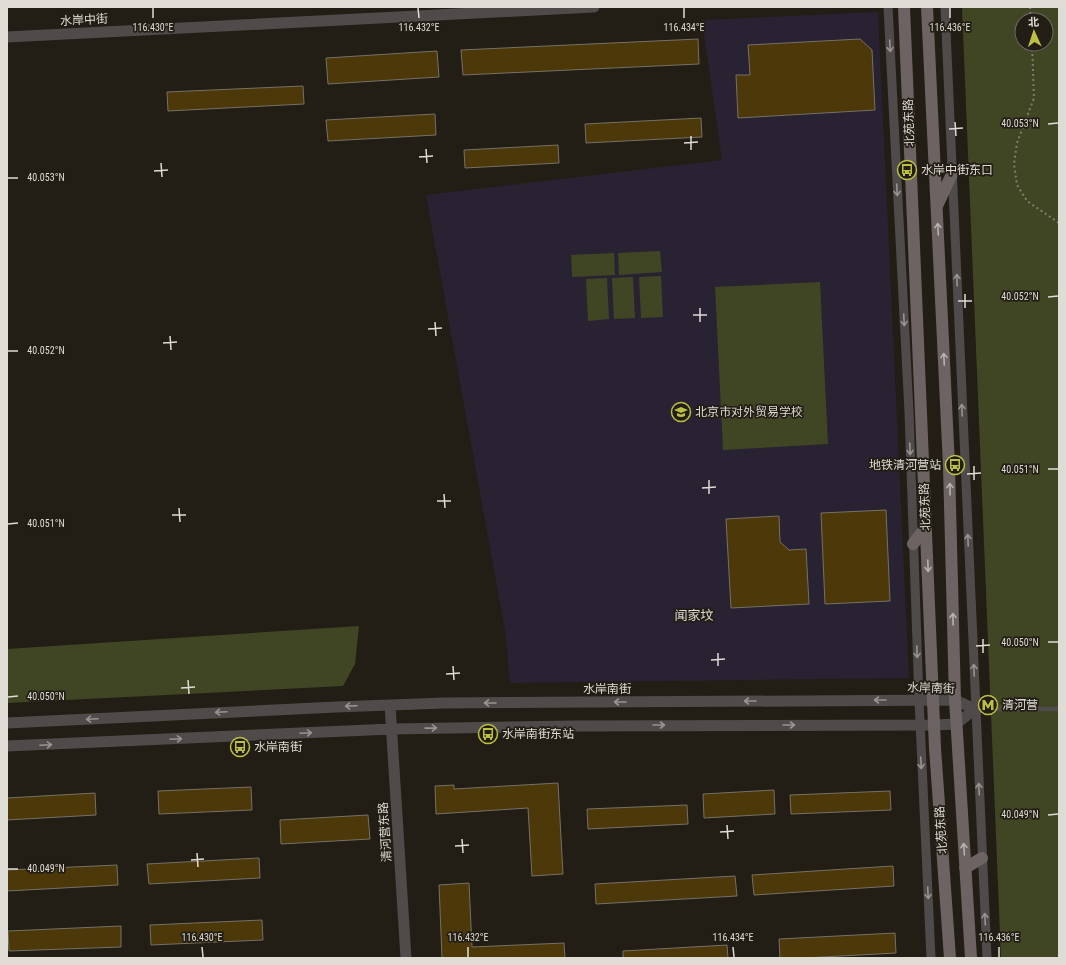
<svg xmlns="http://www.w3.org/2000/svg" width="1066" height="965" viewBox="0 0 1066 965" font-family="'Roboto Condensed','Noto Sans SC',sans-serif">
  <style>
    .education { fill: #282232 }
    .green { fill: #404624; fill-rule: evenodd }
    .building { fill: #4c3809; stroke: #767167 }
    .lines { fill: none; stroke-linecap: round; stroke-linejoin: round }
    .path { stroke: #807d75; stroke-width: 2; stroke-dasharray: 2 3; stroke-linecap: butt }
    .service { stroke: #504b4b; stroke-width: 4.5 }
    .minor { stroke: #504b4b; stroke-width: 9 }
    .tertiary { stroke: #504b4b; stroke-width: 11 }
    .secondary { stroke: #6d6363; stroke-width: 12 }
    .oneway { stroke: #989490 }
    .oneway2 { stroke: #b7b2ae }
    .ticks { fill: none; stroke: #dfdcd6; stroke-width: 1.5 }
    .labels { text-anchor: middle; stroke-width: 3.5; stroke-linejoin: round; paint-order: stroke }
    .street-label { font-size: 12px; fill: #dfdcd6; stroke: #221e15 }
    .poi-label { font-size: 12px; fill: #dfdcd6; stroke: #221e15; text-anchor: start }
    .neighbourhood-label { font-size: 13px; fill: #dfdcd6; stroke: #221e15 }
    .ticks-label { font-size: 10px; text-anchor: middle; fill: #dfdcd6; stroke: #221e15; stroke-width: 3.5; stroke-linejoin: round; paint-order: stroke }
  </style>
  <rect width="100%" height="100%" fill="#221e15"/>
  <path class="education" d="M878,12L909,678L510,683L505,630L426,195L722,160L702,20Z"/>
  <path class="green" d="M962,7H1059V958H1001ZM1022,20H1046V44H1022Z
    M660,251L662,272L619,275L618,253Z
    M614,253L615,275L572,277L571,255Z
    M661,276L663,317L641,318L639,277Z
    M633,277L635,318L614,319L612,278Z
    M607,278L609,319L588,321L586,279Z
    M820,282L828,444L723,450L715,287Z
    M359,626L355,664L343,686L7,703V649Z"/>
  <path class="building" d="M698,39L699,64L463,75L461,50Z
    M860,39L872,50L875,110L738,118L736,75H750L748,45Z
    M437,51L439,77L328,84L326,58Z
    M303,86L304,104L168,111L167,92Z
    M435,114L436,135L328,141L326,120Z
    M701,118L702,137L586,143L585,124Z
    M558,145L559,163L465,168L464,150Z
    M886,510L890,601L825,604L821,513Z
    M779,516L780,542L789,550L806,549L809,604L731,608L726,519Z
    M558,783L563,874L532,876L528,808L436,814L435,786L454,785V789Z
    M251,787L252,810L159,814L158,791Z
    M774,790L775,814L704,818L703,794Z
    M890,791L891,810L791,814L790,795Z
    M95,793L96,815L7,820V798Z
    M687,805L688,824L588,829L587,809Z
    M368,815L370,839L281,844L280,820Z
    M259,858L260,878L149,884L147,864Z
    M117,865L118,885L7,891V870Z
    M893,866L894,886L754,895L752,875Z
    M735,876L737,896L596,904L595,884Z
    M469,883L472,947L564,943L565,958H442L439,885Z
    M262,920L263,940L151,945L150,925Z
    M121,926V947L9,951L8,931Z
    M895,933L896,953L804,958H780L779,939Z
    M727,945L728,958H623V951Z"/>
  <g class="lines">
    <path class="path" d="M1030,7L1031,20
      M1032,44L1034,98L1017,143L1014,164L1017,185L1027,201L1059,223"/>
    <path class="service" d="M975,709H1059"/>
    <path class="minor" d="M888,7L909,412L919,700L931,958
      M945,7L987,958"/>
    <path class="tertiary" d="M7,37L594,7
      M390,705L406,958
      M7,723L336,707L444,703L955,700L975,709L956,724L934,725L574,726L392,729L7,746"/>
    <path class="secondary" d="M904,7L935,748L950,958
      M927,7L949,466L955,700L971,958
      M937,206L952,174
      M913,544L926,527
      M965,868L982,858"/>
  </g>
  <defs><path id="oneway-shaft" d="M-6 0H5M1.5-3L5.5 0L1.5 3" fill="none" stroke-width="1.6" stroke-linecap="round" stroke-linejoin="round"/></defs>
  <g class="oneway">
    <use href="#oneway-shaft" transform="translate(890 46) rotate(87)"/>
    <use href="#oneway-shaft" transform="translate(897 190) rotate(87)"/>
    <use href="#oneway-shaft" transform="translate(957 280) rotate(-92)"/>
    <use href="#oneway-shaft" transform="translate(904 320) rotate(87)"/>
    <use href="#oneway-shaft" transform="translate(962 410) rotate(-92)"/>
    <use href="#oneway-shaft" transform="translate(910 449) rotate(88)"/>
    <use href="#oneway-shaft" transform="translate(968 540) rotate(-92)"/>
    <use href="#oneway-shaft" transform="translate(917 652) rotate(88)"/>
    <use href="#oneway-shaft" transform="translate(974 670) rotate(-92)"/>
    <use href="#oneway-shaft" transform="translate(880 700) rotate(180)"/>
    <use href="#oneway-shaft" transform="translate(750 701) rotate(180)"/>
    <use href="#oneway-shaft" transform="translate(620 702) rotate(180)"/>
    <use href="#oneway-shaft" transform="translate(490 703) rotate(180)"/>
    <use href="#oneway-shaft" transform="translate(351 706) rotate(178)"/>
    <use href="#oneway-shaft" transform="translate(221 712) rotate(177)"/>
    <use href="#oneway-shaft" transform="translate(92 719) rotate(177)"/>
    <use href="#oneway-shaft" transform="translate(659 725)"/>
    <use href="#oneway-shaft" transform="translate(789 725)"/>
    <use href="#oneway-shaft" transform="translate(431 728) rotate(-1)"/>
    <use href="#oneway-shaft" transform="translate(306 733) rotate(-3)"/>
    <use href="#oneway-shaft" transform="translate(176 739) rotate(-3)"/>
    <use href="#oneway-shaft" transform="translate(46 745) rotate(-3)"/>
    <use href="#oneway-shaft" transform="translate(921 763) rotate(87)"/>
    <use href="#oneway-shaft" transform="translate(979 789) rotate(-93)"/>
    <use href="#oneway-shaft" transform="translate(928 893) rotate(87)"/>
    <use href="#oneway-shaft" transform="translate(985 919) rotate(-93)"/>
  </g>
  <g class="oneway2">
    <use href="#oneway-shaft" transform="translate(938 229) rotate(-93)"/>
    <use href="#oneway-shaft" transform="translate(944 359) rotate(-93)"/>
    <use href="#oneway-shaft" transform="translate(950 489) rotate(-91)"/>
    <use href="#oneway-shaft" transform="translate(928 566) rotate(88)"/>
    <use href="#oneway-shaft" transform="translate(953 619) rotate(-91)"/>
    <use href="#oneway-shaft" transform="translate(964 849) rotate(-94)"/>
  </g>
  <path class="ticks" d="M153,8V18M418,8L419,18M684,8V18M950,8V18M955,122L956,136M1048,124L1058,123M949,129L963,128M691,136V150M684,143L698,142M426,149L427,163M419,157L433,156M161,163L162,177M154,171L168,170M8,178H18M965,294V308M1048,297L1058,296M958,301H972M700,308V322M693,315H707M435,322L436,336M428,329L442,328M170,336L171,350M163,343L177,342M8,351H18M974,466V480M1048,469H1058M967,474L981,473M709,480V494M702,488L716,487M444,494L445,508M437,501H451M179,508L180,522M172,515H186M8,524L18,523M983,639V653M1048,642H1058M976,646L990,645M718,653V666M711,660L725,659M453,666L454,680M446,674L460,673M188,680L189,694M181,688L195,687M8,697L18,696M1048,815L1058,814M727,825L728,839M720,832L734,831M462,839L463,853M455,846L469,845M197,853L198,867M191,860L204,859M8,869H18M202,947L203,957M468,947V957M733,947L734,957M999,947V957"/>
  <defs>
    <g id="bus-ring" transform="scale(1)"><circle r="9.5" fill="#221e15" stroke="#bbc044" stroke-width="1.5"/><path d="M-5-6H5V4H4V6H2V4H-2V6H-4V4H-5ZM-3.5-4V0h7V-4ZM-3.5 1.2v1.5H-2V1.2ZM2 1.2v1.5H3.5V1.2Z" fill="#bbc044"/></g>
    <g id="university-ring" transform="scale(1)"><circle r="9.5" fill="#221e15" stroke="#bbc044" stroke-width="1.5"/><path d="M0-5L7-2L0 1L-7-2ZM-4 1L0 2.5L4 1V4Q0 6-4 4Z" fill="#bbc044"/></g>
    <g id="metro-ring" transform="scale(1)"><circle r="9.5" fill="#221e15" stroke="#bbc044" stroke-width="1.5"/><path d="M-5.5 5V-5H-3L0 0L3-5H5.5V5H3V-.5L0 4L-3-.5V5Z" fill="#bbc044"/></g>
  </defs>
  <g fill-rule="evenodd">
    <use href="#bus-ring" x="907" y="170"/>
    <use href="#university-ring" x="681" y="412"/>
    <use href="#bus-ring" x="955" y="465"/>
    <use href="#metro-ring" x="988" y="705"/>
    <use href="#bus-ring" x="488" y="734"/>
    <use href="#bus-ring" x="240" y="747"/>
  </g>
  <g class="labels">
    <g class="street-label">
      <text transform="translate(84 20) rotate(-3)" y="4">水岸中街</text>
      <text transform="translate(909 123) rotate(-92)" y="4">北苑东路</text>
      <text transform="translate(925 507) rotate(-92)" y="4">北苑东路</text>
      <text transform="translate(931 688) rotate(2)" y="4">水岸南街</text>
      <text x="607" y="693">水岸南街</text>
      <text transform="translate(941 830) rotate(-94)" y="4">北苑东路</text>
      <text transform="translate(385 832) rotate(-94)" y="4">清河营东路</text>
    </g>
    <g class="poi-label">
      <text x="921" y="174">水岸中街东口</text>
      <text x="695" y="416">北京市对外贸易学校</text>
      <text x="941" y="469" text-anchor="end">地铁清河营站</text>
      <text x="1002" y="709">清河营</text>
      <text x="502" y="738">水岸南街东站</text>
      <text x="254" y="751">水岸南街</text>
    </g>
    <g class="neighbourhood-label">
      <text x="694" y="620">闻家坟</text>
    </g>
  </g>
  <g class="ticks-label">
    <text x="153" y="31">116.430°E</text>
    <text x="419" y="31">116.432°E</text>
    <text x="684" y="31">116.434°E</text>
    <text x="950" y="31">116.436°E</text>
    <text x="1020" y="127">40.053°N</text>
    <text x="46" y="181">40.053°N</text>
    <text x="1020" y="300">40.052°N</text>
    <text x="46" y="354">40.052°N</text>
    <text x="1020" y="473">40.051°N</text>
    <text x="46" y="527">40.051°N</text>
    <text x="1020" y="646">40.050°N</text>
    <text x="46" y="700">40.050°N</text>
    <text x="1020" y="818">40.049°N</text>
    <text x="46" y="872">40.049°N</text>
    <text x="202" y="941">116.430°E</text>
    <text x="468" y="941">116.432°E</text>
    <text x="733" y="941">116.434°E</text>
    <text x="999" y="941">116.436°E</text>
  </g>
  <rect width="1066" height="965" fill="none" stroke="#dfdcd6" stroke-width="16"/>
  <g transform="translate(1034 32) rotate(357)"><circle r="19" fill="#221e15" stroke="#6e6a62"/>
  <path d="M0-3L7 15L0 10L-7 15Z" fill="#bbc044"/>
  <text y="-6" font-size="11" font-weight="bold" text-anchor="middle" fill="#dfdcd6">北</text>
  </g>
</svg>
